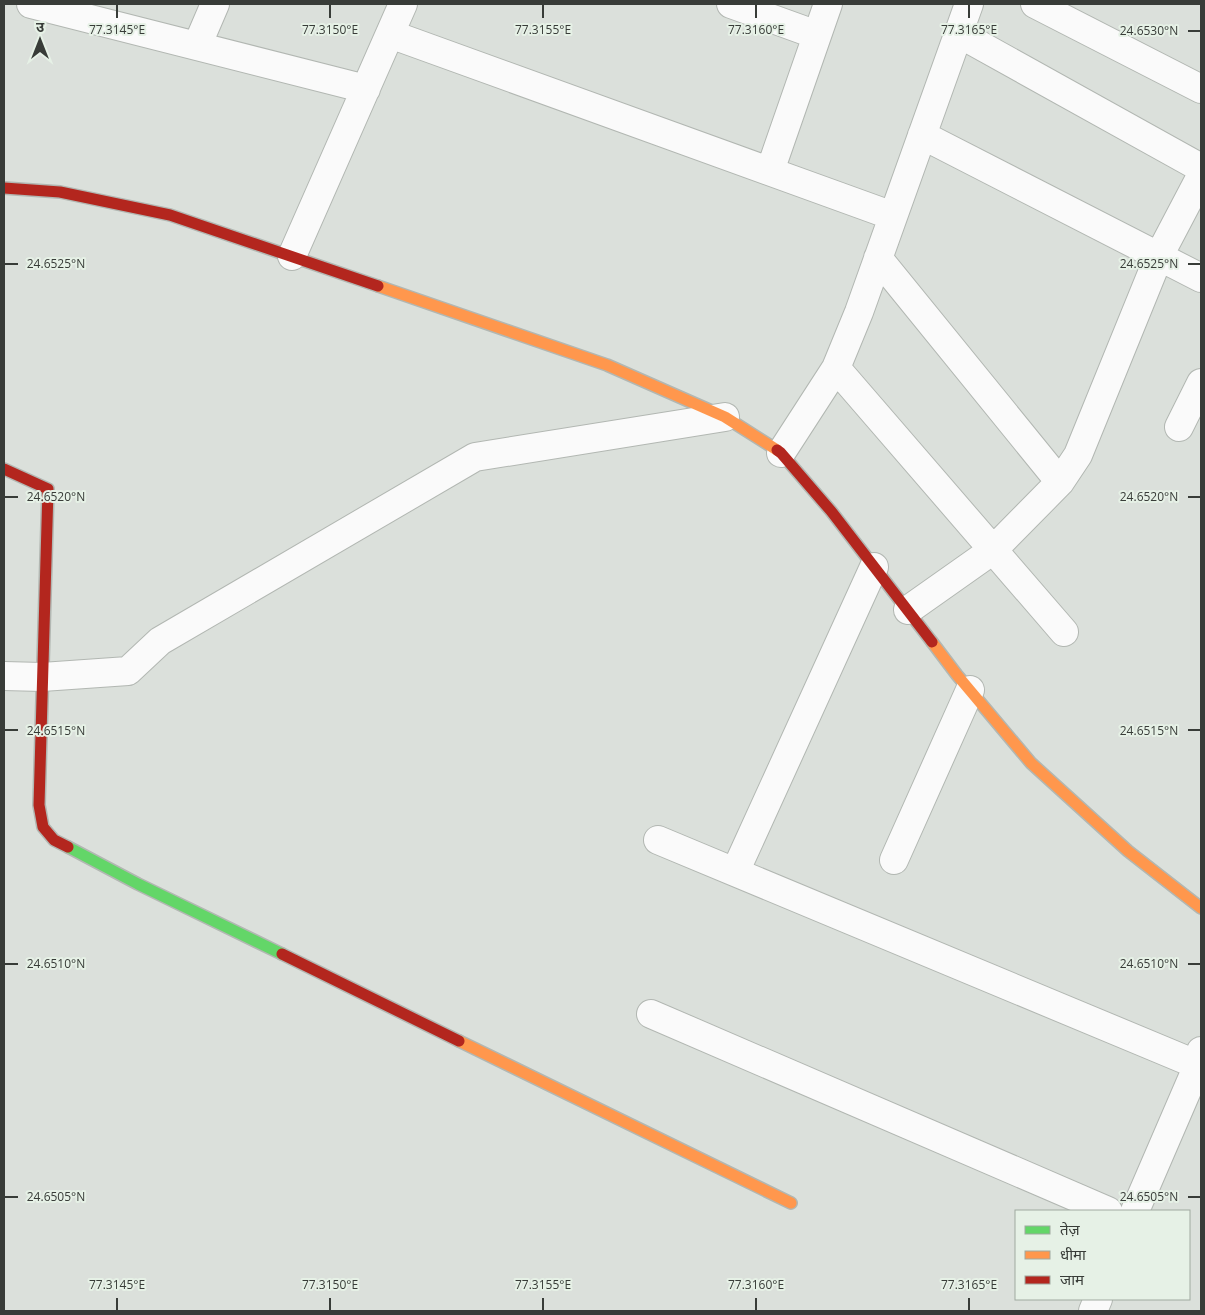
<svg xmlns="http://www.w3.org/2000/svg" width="1205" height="1315" viewBox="0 0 1205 1315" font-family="'Open Sans','Noto Sans Devanagari',sans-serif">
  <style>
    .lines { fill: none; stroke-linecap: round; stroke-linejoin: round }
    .street-casing { stroke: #b2b7b2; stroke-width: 30 }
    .fast-casing { stroke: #b2b7b2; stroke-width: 14 }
    .slow-casing { stroke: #b2b7b2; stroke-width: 14 }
    .jam-casing { stroke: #b2b7b2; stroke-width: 14 }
    .street { stroke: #fafafa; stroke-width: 28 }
    .fast { stroke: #63d668; stroke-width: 11 }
    .slow { stroke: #ff974d; stroke-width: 11 }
    .jam { stroke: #b3261e; stroke-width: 11 }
    .ticks { fill: none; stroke: #383c38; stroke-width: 2 }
    .ticks-label { font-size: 12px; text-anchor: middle; fill: #383c38; stroke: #e6f1e6; stroke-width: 4; stroke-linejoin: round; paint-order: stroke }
  </style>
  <rect width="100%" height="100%" fill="#dbe0db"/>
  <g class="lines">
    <g class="street-casing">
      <path id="street" d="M31,4L366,89
        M731,4L817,35
        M1035,4L1201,89
        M958,33L1201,168
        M390,34L893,216
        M197,46L215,4
        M922,135L1201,278
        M770,171L828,4
        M292,256L403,4
        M878,258L1060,482
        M836,368L1064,632
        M1179,427L1201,383
        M781,453L836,368L859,312L969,4
        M908,610L993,550L1060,482L1078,455L1159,256L1201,176
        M4,676L42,677L128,671L160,641L475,457L725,417
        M658,840L1198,1065
        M894,860L970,690
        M735,872L874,567
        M651,1014L1108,1211
        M1135,1211L1198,1065L1201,1051
        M1093,1311L1098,1299"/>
    </g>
    <g class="fast-casing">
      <path id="fast" d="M68,847L138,884L282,954"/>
    </g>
    <g class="slow-casing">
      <path id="slow" d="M378,286L607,365L725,417L777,450
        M932,642L957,675L1031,763L1128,851L1201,908
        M459,1041L791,1203"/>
    </g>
    <g class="jam-casing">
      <path id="jam" d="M4,188L60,192L170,215L378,286
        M777,450L781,453L831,511L932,642
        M4,469L48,489L39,805L43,827L54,840L68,847
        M282,954L459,1041"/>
    </g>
    <use href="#street" class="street"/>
    <use href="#fast" class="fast"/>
    <use href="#slow" class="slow"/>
    <use href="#jam" class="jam"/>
  </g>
  <path class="ticks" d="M117,5V18M330,5V18M543,5V18M756,5V18M969,5V18M1188,31H1200M5,264H18M1188,264H1200M5,497H18M1188,497H1200M5,730H18M1188,730H1200M5,964H18M1188,964H1200M5,1197H18M1188,1197H1200M117,1298V1310M330,1298V1310M543,1298V1310M756,1298V1310M969,1298V1310"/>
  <g class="ticks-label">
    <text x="117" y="34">77.3145°E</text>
    <text x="330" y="34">77.3150°E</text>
    <text x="543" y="34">77.3155°E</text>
    <text x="756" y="34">77.3160°E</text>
    <text x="969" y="34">77.3165°E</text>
    <text x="1149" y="35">24.6530°N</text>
    <text x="56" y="268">24.6525°N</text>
    <text x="1149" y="268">24.6525°N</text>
    <text x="56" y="501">24.6520°N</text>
    <text x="1149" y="501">24.6520°N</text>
    <text x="56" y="735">24.6515°N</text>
    <text x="1149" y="735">24.6515°N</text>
    <text x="56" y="968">24.6510°N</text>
    <text x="1149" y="968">24.6510°N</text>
    <text x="56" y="1201">24.6505°N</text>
    <text x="1149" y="1201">24.6505°N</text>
    <text x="117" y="1289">77.3145°E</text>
    <text x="330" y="1289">77.3150°E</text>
    <text x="543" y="1289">77.3155°E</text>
    <text x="756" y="1289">77.3160°E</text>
    <text x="969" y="1289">77.3165°E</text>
  </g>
  <rect width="1205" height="1315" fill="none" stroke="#383c38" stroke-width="10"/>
  <rect x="1015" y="1210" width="175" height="90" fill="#e6f1e6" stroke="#a0a9a0"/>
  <rect x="1025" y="1226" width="25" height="8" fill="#63d668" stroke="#a0a9a0"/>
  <text x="1060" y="1235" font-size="15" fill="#383c38">तेज़</text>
  <rect x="1025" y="1251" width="25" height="8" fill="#ff974d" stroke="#a0a9a0"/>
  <text x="1060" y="1260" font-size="15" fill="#383c38">धीमा</text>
  <rect x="1025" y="1276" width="25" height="8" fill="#b3261e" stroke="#a0a9a0"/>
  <text x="1060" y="1285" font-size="15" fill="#383c38">जाम</text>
  <g transform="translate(40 40)" stroke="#e6f1e6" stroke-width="4" paint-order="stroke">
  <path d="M0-4L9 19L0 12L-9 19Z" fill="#383c38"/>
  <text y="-8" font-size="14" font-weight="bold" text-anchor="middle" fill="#383c38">उ</text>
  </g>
</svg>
